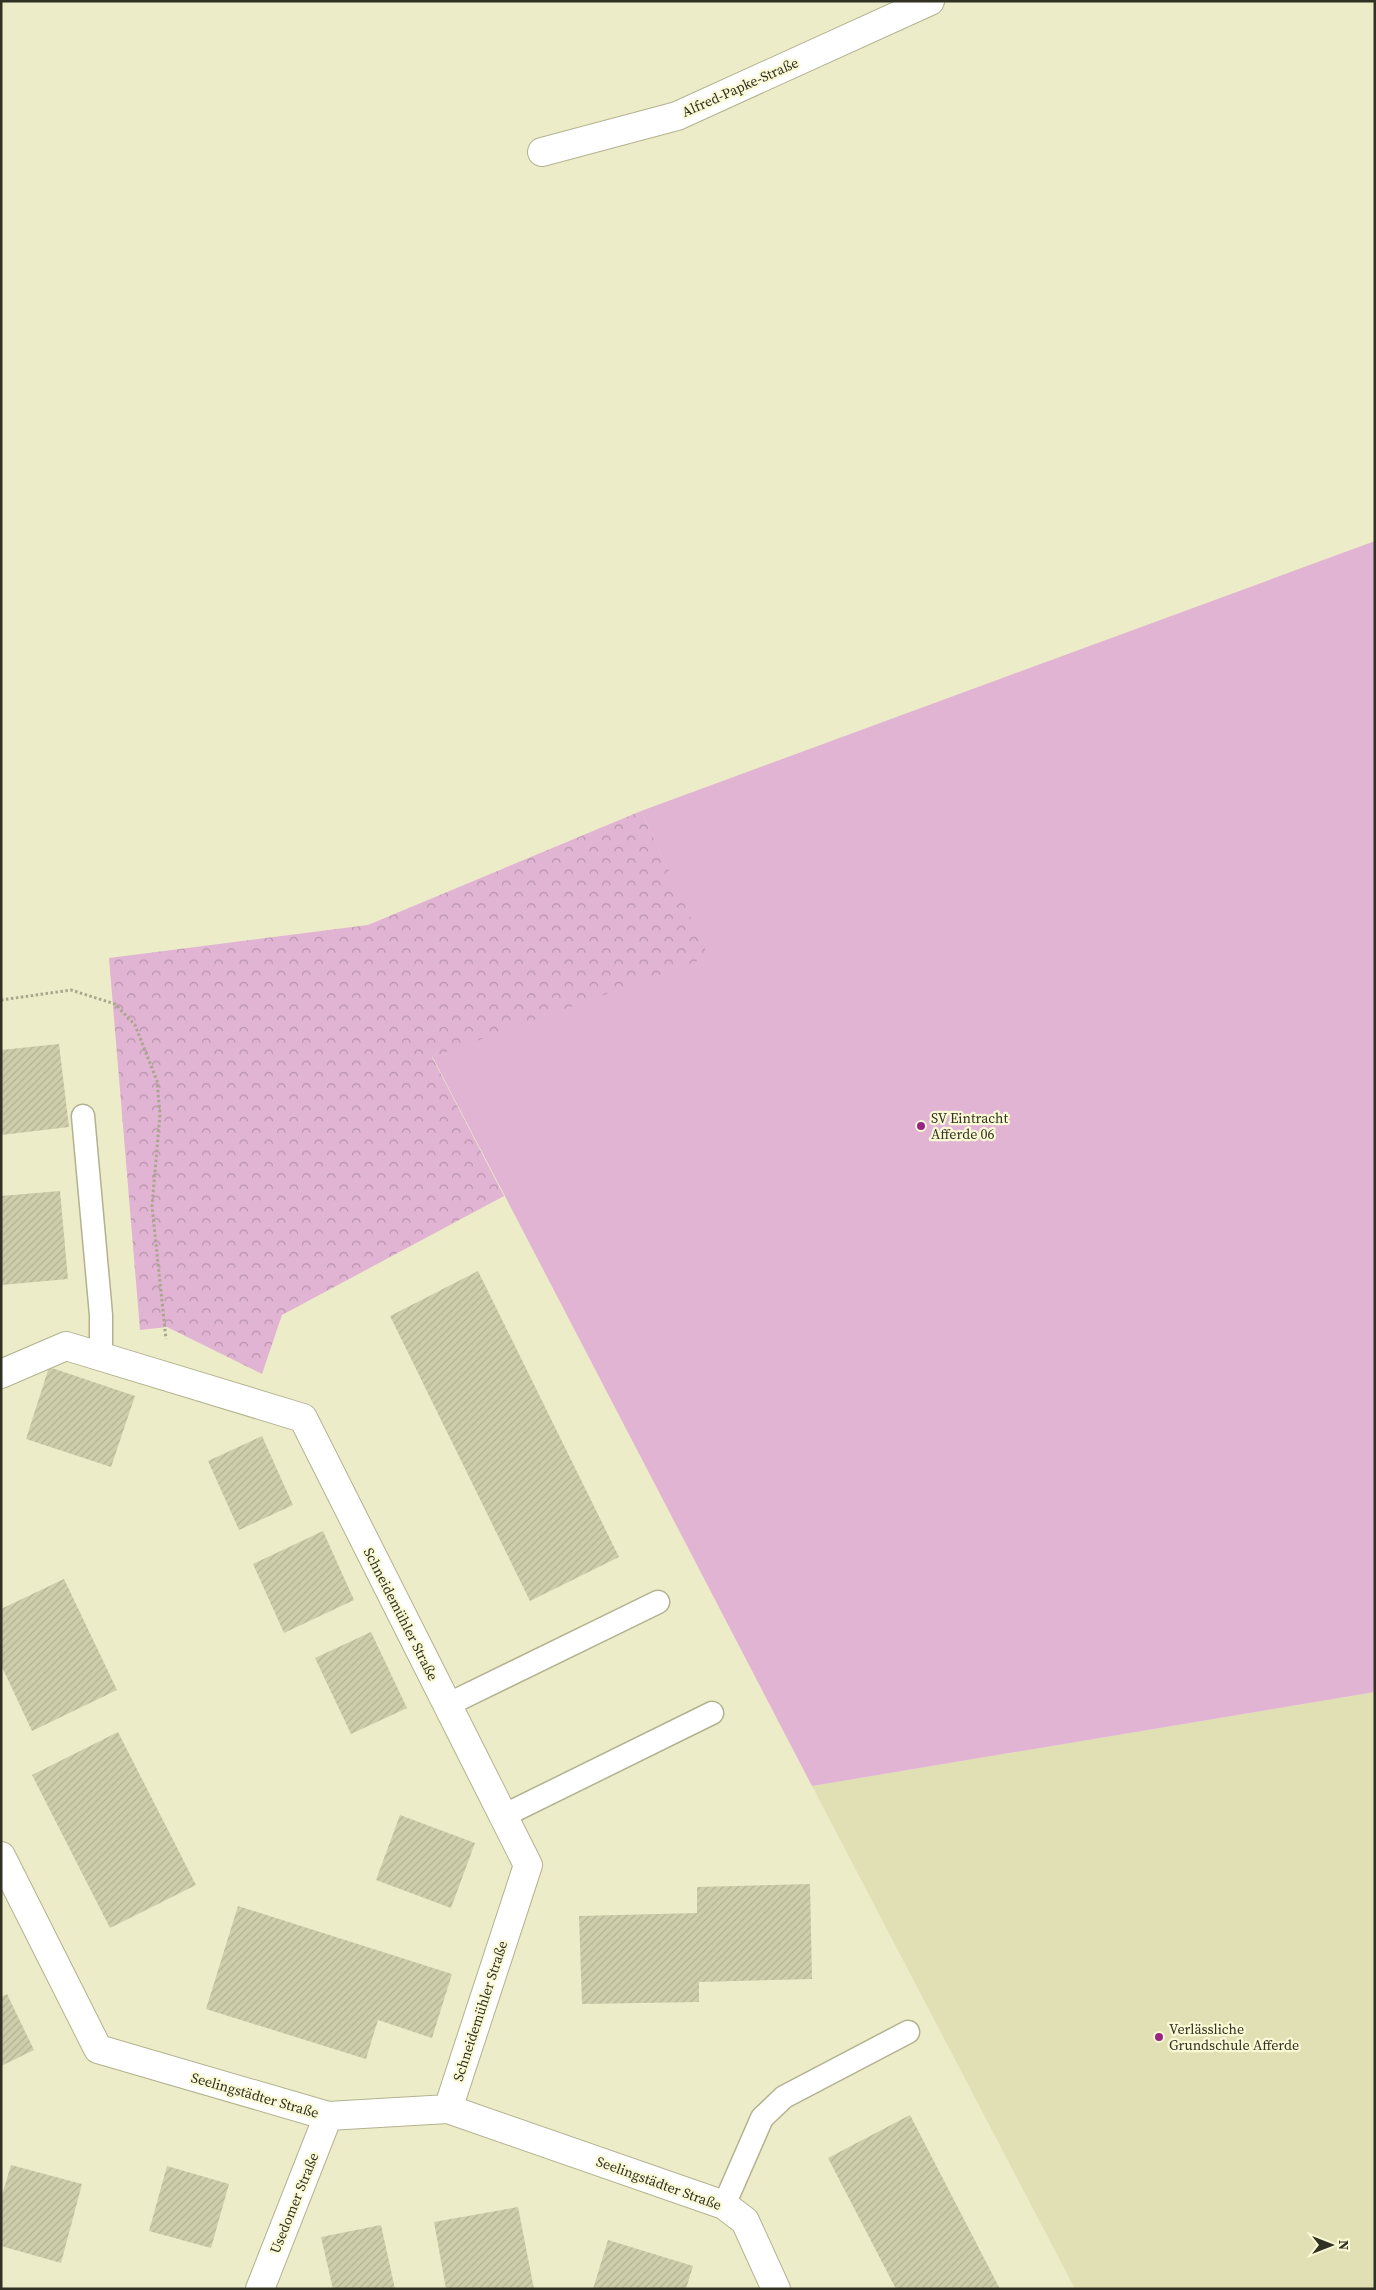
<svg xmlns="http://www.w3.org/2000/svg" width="1376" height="2290" viewBox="0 0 1376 2290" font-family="'Source Serif 4',serif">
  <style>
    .built { fill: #e1e0b5 }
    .grass { fill: #e1b4d3 }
    .forest { fill: url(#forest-crowns) }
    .building { fill: url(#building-hatch) }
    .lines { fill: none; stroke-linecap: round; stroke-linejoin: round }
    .lane-casing { stroke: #b3b290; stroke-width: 25 }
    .street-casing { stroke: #b3b290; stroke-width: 30 }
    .path { stroke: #a8a78b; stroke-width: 3; stroke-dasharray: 2.5 2.5; stroke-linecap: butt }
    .lane { stroke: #fff; stroke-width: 22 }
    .street { stroke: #fff; stroke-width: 28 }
    .poi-dot { fill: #992481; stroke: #faf9d5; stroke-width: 2 }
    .labels { text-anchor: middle; stroke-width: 4.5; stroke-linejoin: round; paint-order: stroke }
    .street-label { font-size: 14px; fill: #313123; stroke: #faf9d5 }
    .poi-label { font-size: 14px; fill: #313123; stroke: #faf9d5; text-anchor: start }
  </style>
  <defs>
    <pattern id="forest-crowns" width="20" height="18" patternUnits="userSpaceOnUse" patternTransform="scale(1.25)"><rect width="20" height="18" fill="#e1b4d3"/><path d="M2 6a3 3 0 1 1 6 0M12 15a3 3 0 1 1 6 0" fill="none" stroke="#b793ab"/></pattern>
    <pattern id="building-hatch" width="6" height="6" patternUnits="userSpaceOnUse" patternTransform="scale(1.25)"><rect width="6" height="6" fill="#cfceab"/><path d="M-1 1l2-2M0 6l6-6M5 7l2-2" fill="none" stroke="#b2b193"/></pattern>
  </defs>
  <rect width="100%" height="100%" fill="#edecc8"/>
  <path class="built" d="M1375,1692V2289H1075L812,1786Z"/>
  <path class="grass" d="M1375,541V1692L812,1786L432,1056L708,957L641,811Z"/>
  <path class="forest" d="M641,811L709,957L432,1057L504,1196L282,1315L262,1374L167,1327L140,1330L109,958L368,925Z"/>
  <path class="building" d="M59,1044L69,1127L1,1135V1050Z
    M60,1191L68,1279L1,1285V1196Z
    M478,1271L619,1557L530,1601L390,1316Z
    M49,1367L135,1396L111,1467L26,1439Z
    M262,1436L293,1505L239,1530L208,1461Z
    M323,1531L354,1600L284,1633L253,1564Z
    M64,1579L117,1690L32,1731L1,1665V1609Z
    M371,1632L407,1708L351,1734L315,1658Z
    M118,1732L196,1885L110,1928L32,1775Z
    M400,1815L475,1843L451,1908L376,1880Z
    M810,1884L812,1979L699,1982V2002L582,2004L579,1916L697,1913V1887Z
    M238,1906L452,1974L432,2038L378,2020L366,2059L206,2009Z
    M7,1994L34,2050L1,2066V1997Z
    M910,2115L1000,2289H896L828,2158Z
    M11,2165L82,2184L61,2263L1,2246V2199Z
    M167,2166L229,2184L211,2248L149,2231Z
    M518,2207L534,2289H446L434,2222Z
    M381,2225L395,2289H333L321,2237Z
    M608,2240L693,2266L686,2289H593Z"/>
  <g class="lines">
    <g class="lane-casing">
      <path id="lane" d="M83,1116L101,1315V1357
        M447,1705L658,1602
        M503,1816L712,1713
        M724,2205L762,2118L784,2097L908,2032"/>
    </g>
    <g class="street-casing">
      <path id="street" d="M542,152L677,116L930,1
        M1,1374L66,1346L303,1418L528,1865L448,2109
        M1,1856L98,2049L328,2116L448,2109L724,2205L745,2221L776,2289
        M260,2289L328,2116"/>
    </g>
    <path class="path" d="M1,1000L71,990L115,1004L135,1025L157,1081L160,1114L152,1206L166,1339"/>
    <use href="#lane" class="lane"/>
    <use href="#street" class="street"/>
  </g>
  <g class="poi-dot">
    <circle cx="921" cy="1126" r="5"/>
    <circle cx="1159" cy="2037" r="5"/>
  </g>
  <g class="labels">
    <g class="street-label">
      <text transform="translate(740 87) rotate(-24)" y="5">Alfred-Papke-Straße</text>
      <text transform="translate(401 1614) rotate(63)" y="5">Schneidemühler Straße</text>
      <text transform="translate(480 2011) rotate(-72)" y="5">Schneidemühler Straße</text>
      <text transform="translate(255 2095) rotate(16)" y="5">Seelingstädter Straße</text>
      <text transform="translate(659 2183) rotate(20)" y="5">Seelingstädter Straße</text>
      <text transform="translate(294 2203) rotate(-68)" y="5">Usedomer Straße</text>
    </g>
    <g class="poi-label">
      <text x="931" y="1123">SV Eintracht<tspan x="931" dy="16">Afferde 06</tspan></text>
      <text x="1169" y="2034">Verlässliche<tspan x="1169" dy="16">Grundschule Afferde</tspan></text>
    </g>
  </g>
  <rect width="1376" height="2290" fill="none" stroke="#313123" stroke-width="5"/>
  <g transform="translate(1331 2245) rotate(90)" stroke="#faf9d5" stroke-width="4" paint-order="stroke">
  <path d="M0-4L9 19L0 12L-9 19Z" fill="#313123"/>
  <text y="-8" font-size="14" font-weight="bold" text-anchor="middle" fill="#313123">N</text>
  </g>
</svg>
